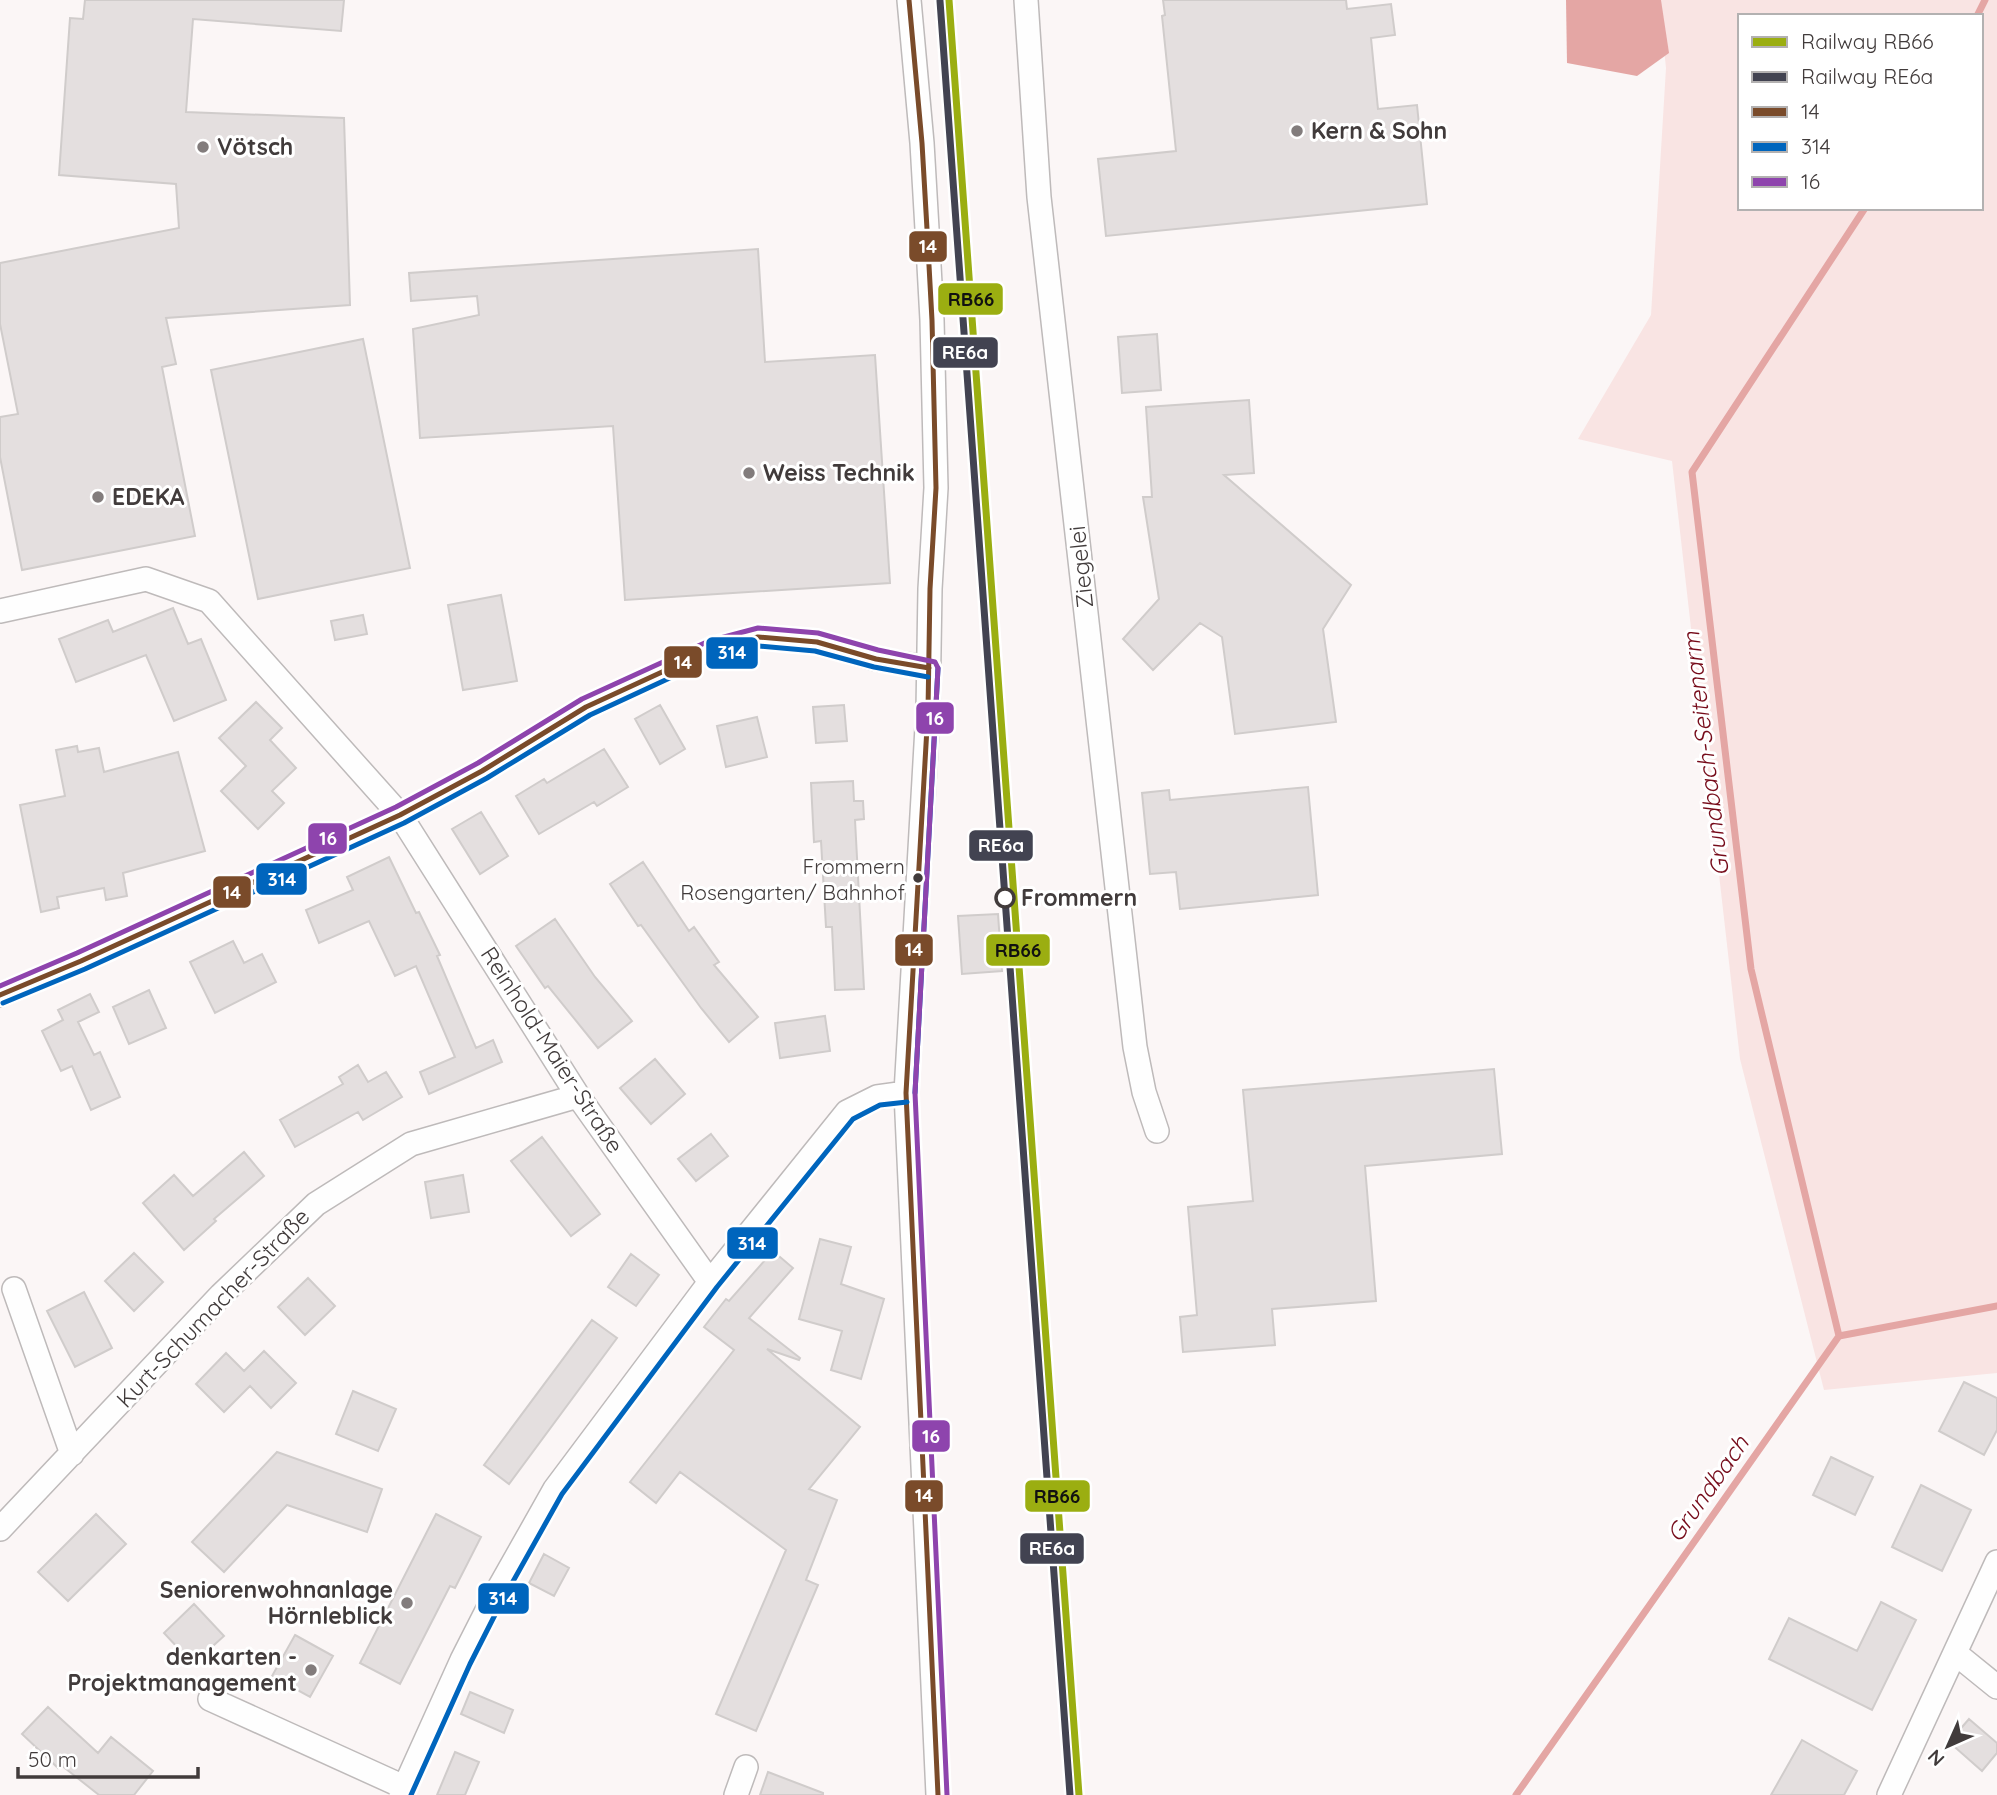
<svg xmlns="http://www.w3.org/2000/svg" width="1997" height="1795" viewBox="0 0 1997 1795" font-family="Quicksand,sans-serif">
  <style>
    .green { fill: #f9e4e3; fill-rule: evenodd }
    .water { fill: #e4a6a4 }
    .lines { fill: none; stroke-linecap: round; stroke-linejoin: round }
    .stream { stroke: #e4a6a4; stroke-width: 7 }
    .building { fill: #e4dfdf; stroke: #d0cccb; stroke-width: 2 }
    .minor-casing { stroke: #bebaba; stroke-width: 26 }
    .minor { stroke: #fefefe; stroke-width: 23 }
    .bus-1-casing { stroke: #fff; stroke-width: 10 }
    .bus-2-casing { stroke: #fff; stroke-width: 10 }
    .bus-3-casing { stroke: #fff; stroke-width: 10 }
    .bus-1 { stroke: #7a4b2a; stroke-width: 5 }
    .bus-2 { stroke: #0065bd; stroke-width: 5 }
    .bus-3 { stroke: #8e44ad; stroke-width: 5 }
    .rail-1-casing { stroke: #fff; stroke-width: 12 }
    .rail-2-casing { stroke: #fff; stroke-width: 12 }
    .rail-1 { stroke: #9bae11; stroke-width: 7 }
    .rail-2 { stroke: #424351; stroke-width: 7 }
    .poi-dot { fill: #827c7c; stroke: #fff; stroke-width: 2.5 }
    .bus-dot { fill: #413b3b; stroke: #fff; stroke-width: 2.5 }
    .stop-dot { fill: #fff; stroke: #413b3b; stroke-width: 3.5 }
    .labels { text-anchor: middle; stroke-width: 6; stroke-linejoin: round; paint-order: stroke }
    .bus-label { font-size: 21px; fill: #413b3b; stroke: #fff; text-anchor: end }
    .poi-label { font-size: 23px; font-weight: bold; fill: #413b3b; stroke: #fff; text-anchor: start }
    .street-label { font-size: 23px; fill: #413b3b; stroke: #fff }
    .stop-label { font-size: 23px; font-weight: bold; fill: #413b3b; stroke: #fff; text-anchor: start }
    .water-label { font-size: 24px; font-style: italic; fill: #760b1a; stroke: #fff }
    .line-badge { stroke: #fff; stroke-width: 2.5 }
    .badge-label { font-size: 19px; text-anchor: middle; font-weight: bold; fill: #fff }
    .pale-badge-label { font-size: 19px; text-anchor: middle; font-weight: bold; fill: #111 }
  </style>
  <rect width="100%" height="100%" fill="#fbf6f6"/>
  <path class="green" d="M1659,0H1997V1373L1824,1390L1740,1059L1672,461L1578,439L1651,315L1666,68ZM1740,16H1981V208H1740Z"/>
  <path class="water" d="M1566,0H1661L1669,53L1637,76L1567,63Z"/>
  <g class="lines">
    <path class="stream" d="M1977,16L1985,0
      M1839,1336L1751,969L1692,472L1865,208
      M1516,1795L1839,1336L1997,1306"/>
  </g>
  <path class="building" d="M85,0H344L341,31L193,19L186,112L344,118L350,305L166,318L176,364L162,367L195,536L22,570L0,457V417L18,414L0,324V263L179,228L176,184L59,175L70,18L83,19Z
    M1163,0H1346L1347,9L1391,4L1395,35L1371,38L1378,109L1417,105L1427,204L1106,236L1098,159L1176,151L1162,16L1165,15Z
    M758,249L765,362L875,355L890,583L625,600L613,426L420,438L413,329L479,315L477,296L411,301L409,273Z
    M1157,334L1161,390L1122,393L1118,337Z
    M363,339L410,568L258,599L211,370Z
    M1249,400L1254,473L1224,475L1351,585L1323,629L1336,722L1235,734L1222,637L1200,623L1153,670L1123,639L1159,599L1143,497H1152L1146,407Z
    M501,595L517,681L463,690L448,605Z
    M173,608L188,644L201,639L226,700L174,721L146,655L76,682L59,639L108,620L113,632Z
    M363,615L367,634L335,640L331,621Z
    M256,702L282,728L270,740L296,768L272,791L284,803L258,829L221,791L246,766L219,738Z
    M660,705L685,749L660,764L635,719Z
    M844,705L847,741L816,743L813,707Z
    M757,717L767,757L726,767L717,726Z
    M77,746L78,752L99,748L104,772L178,752L205,851L123,873L127,896L106,900L104,888L57,897L59,908L41,912L20,805L65,796L56,750Z
    M604,749L628,787L597,806L594,802L539,834L516,796L544,779L547,783Z
    M853,781L854,801H863L864,819L855,820L864,989L835,990L832,927H826L821,841L814,842L811,783Z
    M1308,787L1318,895L1180,909L1176,872L1150,874L1142,793L1169,790L1170,800Z
    M481,812L508,856L480,874L452,829Z
    M389,857L416,913L419,912L440,955L437,956L476,1048L493,1040L502,1062L429,1094L420,1072L455,1057L416,966L395,976L369,921L319,943L306,910L353,890L347,877Z
    M643,862L689,931L694,927L719,962L714,965L758,1017L729,1042L701,1008L641,925L638,926L610,884Z
    M998,914L1002,971L962,974L958,916Z
    M555,919L595,977L632,1021L598,1048L548,986L545,988L516,946Z
    M233,941L244,963L262,954L276,982L215,1013L190,962Z
    M149,990L166,1028L129,1044L113,1007Z
    M90,994L99,1012L78,1022L94,1055L100,1052L120,1097L91,1110L72,1066L61,1071L42,1031L63,1020L58,1010Z
    M825,1016L830,1051L780,1058L775,1023Z
    M655,1059L685,1094L651,1124L620,1088Z
    M358,1065L368,1082L386,1072L402,1097L363,1120L358,1112L295,1147L280,1120L343,1084L339,1077Z
    M1494,1069L1502,1154L1365,1166L1376,1301L1272,1309L1275,1345L1183,1352L1180,1317L1197,1315L1188,1207L1253,1201L1243,1090Z
    M711,1134L728,1156L696,1181L678,1159Z
    M542,1137L600,1214L571,1236L511,1161Z
    M244,1152L264,1176L214,1219L216,1221L184,1250L143,1203L174,1175L193,1196Z
    M463,1175L469,1212L431,1218L425,1182Z
    M820,1239L851,1247L841,1284L884,1299L861,1379L831,1370L842,1331L799,1319Z
    M773,1251L793,1268L749,1318L800,1358L799,1360L767,1349L860,1427L809,1489L837,1500L806,1580L818,1585L756,1731L716,1714L786,1550L680,1472L656,1503L630,1482L734,1350L704,1327L726,1299L729,1301Z
    M134,1253L163,1282L134,1311L105,1281Z
    M631,1254L659,1275L636,1306L608,1287Z
    M308,1278L335,1306L305,1335L278,1307Z
    M84,1292L112,1348L75,1367L47,1311Z
    M592,1320L617,1338L509,1484L484,1465Z
    M264,1351L296,1383L271,1408L250,1386L224,1412L196,1384L226,1353L244,1371Z
    M1964,1382L1997,1398V1430L1984,1455L1939,1431Z
    M353,1391L396,1409L378,1451L336,1434Z
    M277,1452L382,1489L367,1532L287,1505L224,1572L192,1542Z
    M1831,1457L1873,1477L1855,1515L1813,1495Z
    M1921,1485L1971,1510L1942,1571L1892,1547Z
    M96,1514L126,1544L68,1601L38,1572Z
    M436,1514L481,1537L455,1588L450,1586L400,1684L360,1663Z
    M544,1554L569,1568L554,1596L529,1583Z
    M1881,1602L1916,1620L1872,1710L1769,1659L1789,1618L1857,1651Z
    M194,1604L224,1636L193,1664L164,1633Z
    M295,1635L333,1656L310,1697L272,1676Z
    M470,1692L513,1710L504,1733L461,1714Z
    M48,1707L98,1753L111,1737L153,1771L134,1795H99L61,1765L58,1768L22,1734Z
    M1969,1719L1997,1743V1753L1982,1771L1949,1742Z
    M1802,1740L1857,1771L1844,1795H1771Z
    M455,1752L479,1762L465,1795H437Z
    M768,1772L823,1793V1795H760Z"/>
  <g class="lines">
    <g class="minor-casing">
      <path id="minor" d="M909,0L922,143L927,229L932,320L936,488L930,589L928,710L906,1093L938,1795
        M1026,0L1039,197L1135,1047L1144,1092L1157,1131
        M0,611L146,579L209,601L400,815L578,1096L710,1282
        M0,995L81,961L400,815L482,771L586,707L712,649L758,637L817,642L876,659L929,668
        M14,1289L72,1454
        M0,1529L221,1295L316,1204L411,1144L578,1096
        M1955,1653L1997,1687
        M210,1699L404,1787
        M401,1795L462,1660L494,1597L555,1489L710,1282L847,1112L877,1097L906,1093
        M736,1795L746,1767
        M1889,1795L1997,1562"/>
    </g>
    <use href="#minor" class="minor"/>
    <g class="bus-1-casing">
      <path id="bus-1" d="M909,0L922,143L927,229L932,320L936,488L930,589L928,710L906,1093L938,1795
        M0,995L81,961L400,815L482,771L586,707L712,649L758,637L817,642L876,659L929,668"/>
    </g>
    <g class="bus-2-casing">
      <path id="bus-2" d="M3,1003L85,969L404,823L487,778L590,715L715,657L759,646L815,651L874,667L928,677
        M915,1093L938,668
        M411,1795L470,1664L502,1601L562,1494L717,1287L853,1119L880,1105L907,1102"/>
    </g>
    <g class="bus-3-casing">
      <path id="bus-3" d="M0,986L77,953L396,807L478,763L582,699L709,641L758,628L818,633L878,650L935,662L938,668L915,1093L947,1795"/>
    </g>
    <use href="#bus-1" class="bus-1"/>
    <use href="#bus-2" class="bus-2"/>
    <use href="#bus-3" class="bus-3"/>
    <g class="rail-1-casing">
      <path id="rail-1" d="M949,0L1079,1795"/>
    </g>
    <g class="rail-2-casing">
      <path id="rail-2" d="M940,1L1070,1795"/>
    </g>
    <use href="#rail-1" class="rail-1"/>
    <use href="#rail-2" class="rail-2"/>
  </g>
  <g class="poi-dot">
    <circle cx="1297" cy="131" r="7"/>
    <circle cx="203" cy="147" r="7"/>
    <circle cx="749" cy="473" r="7"/>
    <circle cx="98" cy="497" r="7"/>
    <circle cx="407" cy="1603" r="7"/>
    <circle cx="311" cy="1670" r="7"/>
  </g>
  <circle class="bus-dot" cx="918" cy="878" r="6"/>
  <circle class="stop-dot" cx="1005" cy="898" r="9"/>
  <g class="labels">
    <g class="bus-label">
      <text x="905" y="874">Frommern<tspan x="905" dy="26">Rosengarten/ Bahnhof</tspan></text>
    </g>
    <g class="poi-label">
      <text x="1311" y="139">Kern &amp; Sohn</text>
      <text x="217" y="155">Vötsch</text>
      <text x="763" y="481">Weiss Technik</text>
      <text x="112" y="505">EDEKA</text>
      <text x="393" y="1598" text-anchor="end">Seniorenwohnanlage<tspan x="393" dy="26">Hörnleblick</tspan></text>
      <text x="297" y="1665" text-anchor="end">denkarten -<tspan x="297" dy="26">Projektmanagement</tspan></text>
    </g>
    <g class="street-label">
      <text transform="translate(1081 567) rotate(-96)" y="8">Ziegelei</text>
      <text transform="translate(552 1050) rotate(57)" y="8">Reinhold-Maier-Straße</text>
      <text transform="translate(213 1308) rotate(-46)" y="8">Kurt-Schumacher-Straße</text>
    </g>
    <g class="stop-label">
      <text x="1021" y="906">Frommern</text>
    </g>
    <g class="water-label">
      <text transform="translate(1706 754) rotate(-97)" y="8">Grundbach-Seitenarm</text>
      <text transform="translate(1708 1489) rotate(-55)" y="8">Grundbach</text>
    </g>
  </g>
  <g class="line-badge">
    <rect x="908" y="230" width="40" height="33" rx="7" fill="#7a4b2a"/>
    <rect x="937" y="282" width="67" height="34" rx="7" fill="#9bae11"/>
    <rect x="932" y="336" width="67" height="33" rx="7" fill="#424351"/>
    <rect x="705" y="636" width="54" height="34" rx="7" fill="#0065bd"/>
    <rect x="663" y="645" width="40" height="34" rx="7" fill="#7a4b2a"/>
    <rect x="915" y="701" width="40" height="34" rx="7" fill="#8e44ad"/>
    <rect x="307" y="822" width="41" height="33" rx="7" fill="#8e44ad"/>
    <rect x="968" y="829" width="66" height="33" rx="7" fill="#424351"/>
    <rect x="255" y="862" width="53" height="34" rx="7" fill="#0065bd"/>
    <rect x="212" y="875" width="40" height="34" rx="7" fill="#7a4b2a"/>
    <rect x="894" y="933" width="40" height="34" rx="7" fill="#7a4b2a"/>
    <rect x="985" y="933" width="66" height="34" rx="7" fill="#9bae11"/>
    <rect x="726" y="1226" width="53" height="34" rx="7" fill="#0065bd"/>
    <rect x="911" y="1419" width="40" height="34" rx="7" fill="#8e44ad"/>
    <rect x="904" y="1479" width="40" height="34" rx="7" fill="#7a4b2a"/>
    <rect x="1024" y="1479" width="67" height="34" rx="7" fill="#9bae11"/>
    <rect x="1019" y="1532" width="66" height="33" rx="7" fill="#424351"/>
    <rect x="477" y="1582" width="53" height="33" rx="7" fill="#0065bd"/>
  </g>
  <g class="badge-label">
    <text x="928" y="253">14</text>
    <text x="965" y="359">RE6a</text>
    <text x="732" y="659">314</text>
    <text x="683" y="669">14</text>
    <text x="935" y="725">16</text>
    <text x="328" y="845">16</text>
    <text x="1001" y="852">RE6a</text>
    <text x="282" y="886">314</text>
    <text x="232" y="899">14</text>
    <text x="914" y="956">14</text>
    <text x="752" y="1250">314</text>
    <text x="931" y="1443">16</text>
    <text x="924" y="1502">14</text>
    <text x="1052" y="1555">RE6a</text>
    <text x="503" y="1605">314</text>
  </g>
  <g class="pale-badge-label">
    <text x="971" y="306">RB66</text>
    <text x="1018" y="957">RB66</text>
    <text x="1057" y="1503">RB66</text>
  </g>
  <rect x="1738" y="14" width="245" height="196" fill="#ffffff" stroke="#b3b1b1" stroke-width="2"/>
  <rect x="1752" y="37" width="35" height="10" fill="#9bae11" stroke="#b3b1b1" stroke-width="2"/>
  <text x="1801" y="49" font-size="21" fill="#413b3b">Railway RB66</text>
  <rect x="1752" y="72" width="35" height="10" fill="#424351" stroke="#b3b1b1" stroke-width="2"/>
  <text x="1801" y="84" font-size="21" fill="#413b3b">Railway RE6a</text>
  <rect x="1752" y="107" width="35" height="10" fill="#7a4b2a" stroke="#b3b1b1" stroke-width="2"/>
  <text x="1801" y="119" font-size="21" fill="#413b3b">14</text>
  <rect x="1752" y="142" width="35" height="10" fill="#0065bd" stroke="#b3b1b1" stroke-width="2"/>
  <text x="1801" y="154" font-size="21" fill="#413b3b">314</text>
  <rect x="1752" y="177" width="35" height="10" fill="#8e44ad" stroke="#b3b1b1" stroke-width="2"/>
  <text x="1801" y="189" font-size="21" fill="#413b3b">16</text>
  <g transform="translate(1948 1746) rotate(225)" stroke="#ffffff" stroke-width="5" paint-order="stroke">
  <path d="M0-5L12 26L0 18L-12 26Z" fill="#413b3b"/>
  <text y="-10" font-size="19" font-weight="bold" text-anchor="middle" fill="#413b3b">N</text>
  </g>
  <path d="M18 1767v10h180v-10" fill="none" stroke="#413b3b" stroke-width="3.5"/>
  <text x="28" y="1767" font-size="21" fill="#413b3b" stroke="#ffffff" stroke-width="5" paint-order="stroke">50 m</text>
</svg>
